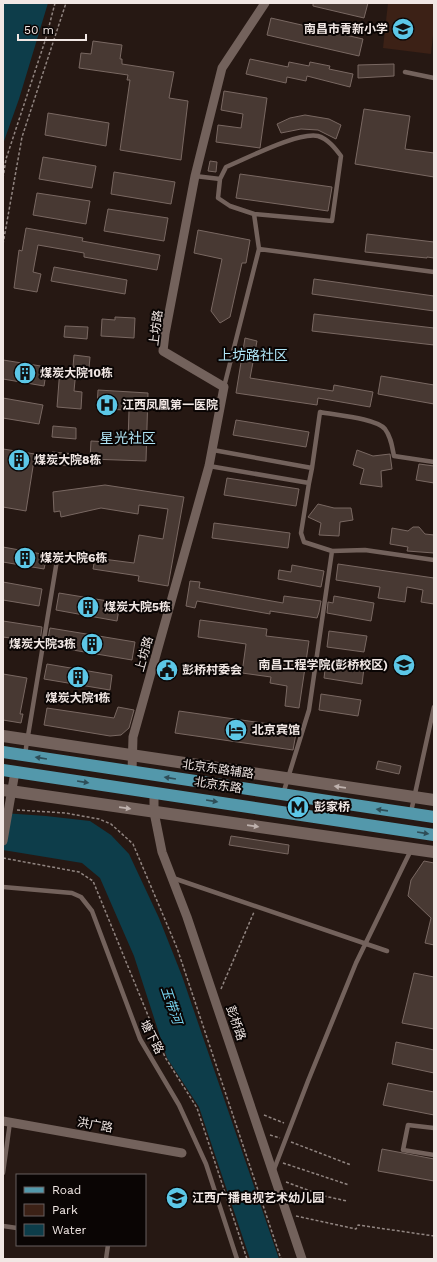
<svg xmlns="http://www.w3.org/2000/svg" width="437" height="1262" viewBox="0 0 437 1262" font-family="'Work Sans','Noto Sans SC',sans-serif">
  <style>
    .green { fill: #3c2116 }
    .water { fill: #0d3d4a }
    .building { fill: #483933; stroke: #796862 }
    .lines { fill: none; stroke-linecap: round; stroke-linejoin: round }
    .path { stroke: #918581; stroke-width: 1.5; stroke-dasharray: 3 2; stroke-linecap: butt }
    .lane { stroke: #73625c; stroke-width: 4.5 }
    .street { stroke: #73625c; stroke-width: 9 }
    .secondary { stroke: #73625c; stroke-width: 12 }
    .primary { stroke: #5398ab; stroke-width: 12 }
    .oneway { fill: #2e4e58 }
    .oneway2 { fill: #bfb2ae }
    .labels { text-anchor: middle; stroke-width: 4; stroke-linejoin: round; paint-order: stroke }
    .poi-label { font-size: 12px; font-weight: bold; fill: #f1e7e4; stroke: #0a0504; text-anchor: start }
    .street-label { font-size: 12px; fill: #f1e7e4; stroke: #0a0504 }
    .water-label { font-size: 13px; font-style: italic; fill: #77d4f0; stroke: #0a0504 }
    .quarter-label { font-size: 14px; fill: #afe5f6; stroke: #0a0504 }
  </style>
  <rect width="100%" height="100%" fill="#261813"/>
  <path class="green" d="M388,3H434V26L431,54L383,48Z"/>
  <path class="water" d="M3,3H48L19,99L3,144Z
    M3,813L46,816L90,821L111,835L129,854L159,918L182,976L279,1259H250L199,1107L167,1058L134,956L100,878L82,863L3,850Z"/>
  <path class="building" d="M313,3H368L364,18L313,6Z
    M271,18L363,39L359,56L267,35Z
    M93,41L122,45L120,59H122V64L174,72L169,98L188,101L181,160L120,150L130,80H127L128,75L79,68L81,53L91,54Z
    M250,59L288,67L289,62L309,66L310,62L330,66L329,69L353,74L350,87L307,76L306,81L287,77L286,83L246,74Z
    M394,64V76L358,78V65Z
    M224,91L267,98L260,148L216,142L218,125L241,128L243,114L221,110Z
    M364,109L410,116L405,149L434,153V177L355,164Z
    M48,113L109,123L106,146L45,135Z
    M305,115L329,119L341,125L336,139L318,130L301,129L281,133L277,124L290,118Z
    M43,157L96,166L92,188L39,179Z
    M210,161L217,162L216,172L208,171Z
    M114,172L175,182L171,204L111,194Z
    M240,174L332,187L328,211L236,198Z
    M37,193L90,201L86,224L33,215Z
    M108,209L168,218L164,241L104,231Z
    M26,228L83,238L82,241L160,255L157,270L84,257V253L38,245L33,272L41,274L37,292L14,288L19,250L22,251Z
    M198,230L250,240L246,263H242L230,317L220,323L211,311L222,259L194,253Z
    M367,234L434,242V258L427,257V258L365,252Z
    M54,267L127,280L125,294L51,281Z
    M314,279L434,296V311L312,294Z
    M314,314L434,328V345L312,331Z
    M115,317L135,318L134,338L101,336L102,319L115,320Z
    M65,326L88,327L87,339L64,337Z
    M245,338L257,341L250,378L333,391L334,385L373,392L370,407L318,398L317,405L236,393Z
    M74,355L90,357L89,368L73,367Z
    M3,360L47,367L44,386L3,379Z
    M60,368L76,370L74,391L82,392L81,409L57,407Z
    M381,376L434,385V404L378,394Z
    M98,390L148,393L146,461L90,459L91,441L128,443L129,410L97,409Z
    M3,398L43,405L39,424L3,418Z
    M236,420L309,432L306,447L233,435Z
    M53,426L76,428V439L52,437Z
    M3,449L35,454L26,511L3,507Z
    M357,450L373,456L390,454L392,469L381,471L382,487L360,484L364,469L353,465Z
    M52,452L76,454L75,466L52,464Z
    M419,464L434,466V483L416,480Z
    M227,478L299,489L296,506L224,495Z
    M105,485L184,497L168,586L138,581L139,576L93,569L95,558L134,563L139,535L163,539L168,509L139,505L138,514L101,508L61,517L60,511L54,512L53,492Z
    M318,504L334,508H351L353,520L340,522L339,536L319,535L321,523L308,517Z
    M214,523L290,533L288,548L212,538Z
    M413,527H419L425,534L434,535V553L407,551L408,547L390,544L392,528L408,531Z
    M3,547L47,555L44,569L3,562Z
    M338,564L434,578V604L421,602L423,590L407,587L405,602L378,598L380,587L336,580Z
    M292,565L324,571L321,587L278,579L279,570L291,572Z
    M190,581L200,582L199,588L283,603L284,596L321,601L319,612L317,618L270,611V614L197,601L195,608L186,606Z
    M3,582L42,589L39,606L3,600Z
    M59,593L120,603L117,621L56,610Z
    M334,596L374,603L371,621L327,613L328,602L333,603Z
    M200,620L267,629L266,636L309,641L299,708L285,706L287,686L270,683L271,677L242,673L246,644L198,637Z
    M3,621L42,627L40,642L3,637Z
    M50,628L135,642L132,660L49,646V644H47Z
    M329,631L367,636L364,652L327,647Z
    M326,662L364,668L362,684L324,678Z
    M47,664L112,675L110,690L44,679Z
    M3,674L27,678L20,714H23L21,723L3,720Z
    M321,694L361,700L358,716L319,710Z
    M118,707L134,710L129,728L121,735L110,736L44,725L47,708L114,718Z
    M179,711L297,728L293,750L175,733Z
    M378,761L401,766L399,774L376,769Z
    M231,836L289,845L288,854L229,845Z
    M424,861L434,863V945L425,943L431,918L408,896L411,880Z
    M414,973L434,977V1029L402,1023Z
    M396,1042L434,1050V1073L392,1064Z
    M388,1083L434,1092V1115L383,1105Z
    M382,1149L434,1159V1181L378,1171Z"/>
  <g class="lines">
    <path class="path" d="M3,178L6,159L46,38L55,3
      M3,244L22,137L66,3
      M17,810L65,813L99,819L111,824L133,844L177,948L281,1259
      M3,858L79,872L93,881L165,1057L197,1108L247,1259
      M221,989L254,912
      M264,1115L284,1123
      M270,1135L280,1138
      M291,1142L351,1165
      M283,1163L349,1185
      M286,1182L324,1196L347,1201
      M296,1216L356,1229L358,1225L434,1236"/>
    <path class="lane" d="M405,72L434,78
      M195,176L220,179
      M259,249L434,272
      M224,387L259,249L254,214L230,206L218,198L220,179L226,167C248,158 297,132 318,136C328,139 335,148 341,156L332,221L254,214
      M213,450L312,468L320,412C334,415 376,418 385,429C391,437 392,446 394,456L434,462
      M209,466L309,483L301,533L304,542L332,551L365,550L434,560
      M309,483L312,468
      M25,754L58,554
      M283,794L309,710L332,551
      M411,812L434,707
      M173,878L387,951
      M3,887L72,893L81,897L92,911L140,1039L179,1105L206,1164L237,1259
      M434,1128L408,1125L403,1150L434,1155
      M273,1172L308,1081L356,963L411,850
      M3,1173L10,1122
      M3,1226L17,1228
      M106,1259L108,1245"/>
    <path class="street" d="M132,772L133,737L209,466L224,387L163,351L165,334L195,176L222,68L265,3
      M154,793V812L162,852L187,917L302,1259
      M3,841L15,772
      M3,1121L182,1153"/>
    <path class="secondary" d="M3,736L434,800
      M3,790L434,852"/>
    <path class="primary" d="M3,752L434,817
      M3,770L434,835"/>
  </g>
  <defs><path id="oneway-solid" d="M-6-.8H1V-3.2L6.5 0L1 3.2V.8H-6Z"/></defs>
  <g class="oneway">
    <use href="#oneway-solid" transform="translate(41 758) rotate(-171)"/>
    <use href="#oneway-solid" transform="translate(170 778) rotate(-171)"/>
    <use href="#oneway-solid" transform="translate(83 782) rotate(9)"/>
    <use href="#oneway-solid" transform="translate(212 801) rotate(9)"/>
    <use href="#oneway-solid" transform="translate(382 810) rotate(-172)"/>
    <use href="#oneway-solid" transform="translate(423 833) rotate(9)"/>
  </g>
  <g class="oneway2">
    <use href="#oneway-solid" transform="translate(340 787) rotate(-172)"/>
    <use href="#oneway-solid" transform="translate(125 808) rotate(8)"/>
    <use href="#oneway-solid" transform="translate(253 826) rotate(8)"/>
  </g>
  <defs>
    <g id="school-disc" transform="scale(1.15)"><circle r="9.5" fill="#5cc7e7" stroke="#0a0504"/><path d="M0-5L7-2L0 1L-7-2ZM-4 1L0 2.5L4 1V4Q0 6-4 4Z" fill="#111"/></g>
    <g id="building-disc" transform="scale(1.15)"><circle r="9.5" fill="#5cc7e7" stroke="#0a0504"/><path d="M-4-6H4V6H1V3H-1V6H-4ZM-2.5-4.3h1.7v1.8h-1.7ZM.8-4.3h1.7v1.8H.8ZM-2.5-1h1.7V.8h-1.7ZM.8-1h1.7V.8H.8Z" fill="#111"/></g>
    <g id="hospital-disc" transform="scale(1.15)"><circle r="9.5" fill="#5cc7e7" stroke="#0a0504"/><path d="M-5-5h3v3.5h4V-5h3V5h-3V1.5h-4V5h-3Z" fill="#111"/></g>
    <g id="university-disc" transform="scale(1.15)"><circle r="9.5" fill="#5cc7e7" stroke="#0a0504"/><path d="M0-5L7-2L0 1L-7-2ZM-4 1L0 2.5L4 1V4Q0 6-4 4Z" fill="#111"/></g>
    <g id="civic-disc" transform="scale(1.15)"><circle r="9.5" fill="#5cc7e7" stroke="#0a0504"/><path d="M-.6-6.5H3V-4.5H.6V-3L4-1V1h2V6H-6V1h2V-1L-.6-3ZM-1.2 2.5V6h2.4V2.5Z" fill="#111"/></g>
    <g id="hotel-disc" transform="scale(1.15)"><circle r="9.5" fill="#5cc7e7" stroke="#0a0504"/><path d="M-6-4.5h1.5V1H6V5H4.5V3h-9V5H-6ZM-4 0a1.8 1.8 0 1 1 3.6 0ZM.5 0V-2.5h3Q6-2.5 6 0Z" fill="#111"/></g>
    <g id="metro-disc" transform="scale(1.15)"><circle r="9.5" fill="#5cc7e7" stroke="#0a0504"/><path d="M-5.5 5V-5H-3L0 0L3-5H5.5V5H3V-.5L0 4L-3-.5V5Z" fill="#111"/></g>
  </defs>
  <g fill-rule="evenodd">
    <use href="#school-disc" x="403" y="29"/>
    <use href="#building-disc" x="25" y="373"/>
    <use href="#hospital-disc" x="107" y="405"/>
    <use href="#building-disc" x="19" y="460"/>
    <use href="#building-disc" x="25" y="558"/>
    <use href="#building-disc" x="88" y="607"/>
    <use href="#building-disc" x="92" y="644"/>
    <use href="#university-disc" x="404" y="665"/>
    <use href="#civic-disc" x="167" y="670"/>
    <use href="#building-disc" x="78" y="677"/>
    <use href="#hotel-disc" x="236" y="730"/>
    <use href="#metro-disc" x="298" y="807"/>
    <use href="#school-disc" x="177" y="1198"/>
  </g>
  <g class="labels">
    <g class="poi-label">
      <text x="388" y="33" text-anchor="end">南昌市青新小学</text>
      <text x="40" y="377">煤炭大院10栋</text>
      <text x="122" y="409">江西凤凰第一医院</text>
      <text x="34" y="464">煤炭大院8栋</text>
      <text x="40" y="562">煤炭大院6栋</text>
      <text x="104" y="611">煤炭大院5栋</text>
      <text x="76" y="648" text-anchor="end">煤炭大院3栋</text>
      <text x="388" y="669" text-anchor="end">南昌工程学院(彭桥校区)</text>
      <text x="182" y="674">彭桥村委会</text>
      <text x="78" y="702" text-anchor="middle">煤炭大院1栋</text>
      <text x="252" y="734">北京宾馆</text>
      <text x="314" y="811">彭家桥</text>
      <text x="192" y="1202">江西广播电视艺术幼儿园</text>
    </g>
    <g class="street-label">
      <text transform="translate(156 328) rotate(-83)" y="4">上坊路</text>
      <text transform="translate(144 654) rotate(-74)" y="4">上坊路</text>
      <text transform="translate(218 769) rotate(8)" y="4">北京东路辅路</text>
      <text transform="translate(218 785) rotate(9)" y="4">北京东路</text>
      <text transform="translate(236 1023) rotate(71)" y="4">彭桥路</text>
      <text transform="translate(152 1037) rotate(63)" y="4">塘下路</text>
      <text transform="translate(95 1125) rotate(10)" y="4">洪广路</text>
    </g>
    <g class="water-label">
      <text transform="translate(172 1005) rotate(71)" y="5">玉带河</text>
    </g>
    <g class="quarter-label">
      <text x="253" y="360">上坊路社区</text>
      <text x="128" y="443">星光社区</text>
    </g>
  </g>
  <rect width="437" height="1262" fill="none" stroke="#f1e7e4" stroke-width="8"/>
  <rect x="16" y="1174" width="130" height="72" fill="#0a0504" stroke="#665f5e"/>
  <rect x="24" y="1187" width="20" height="6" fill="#5398ab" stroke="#665f5e"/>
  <text x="52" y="1194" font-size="12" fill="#f1e7e4">Road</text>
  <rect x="24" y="1204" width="20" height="12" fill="#3c2116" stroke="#665f5e"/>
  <text x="52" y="1214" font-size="12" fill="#f1e7e4">Park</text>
  <rect x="24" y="1224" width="20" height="12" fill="#0d3d4a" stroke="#665f5e"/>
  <text x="52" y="1234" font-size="12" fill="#f1e7e4">Water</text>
  <path d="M18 34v6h68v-6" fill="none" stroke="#f1e7e4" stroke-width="2"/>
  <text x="24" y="34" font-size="12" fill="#f1e7e4" stroke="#0a0504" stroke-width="3" paint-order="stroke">50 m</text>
</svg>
